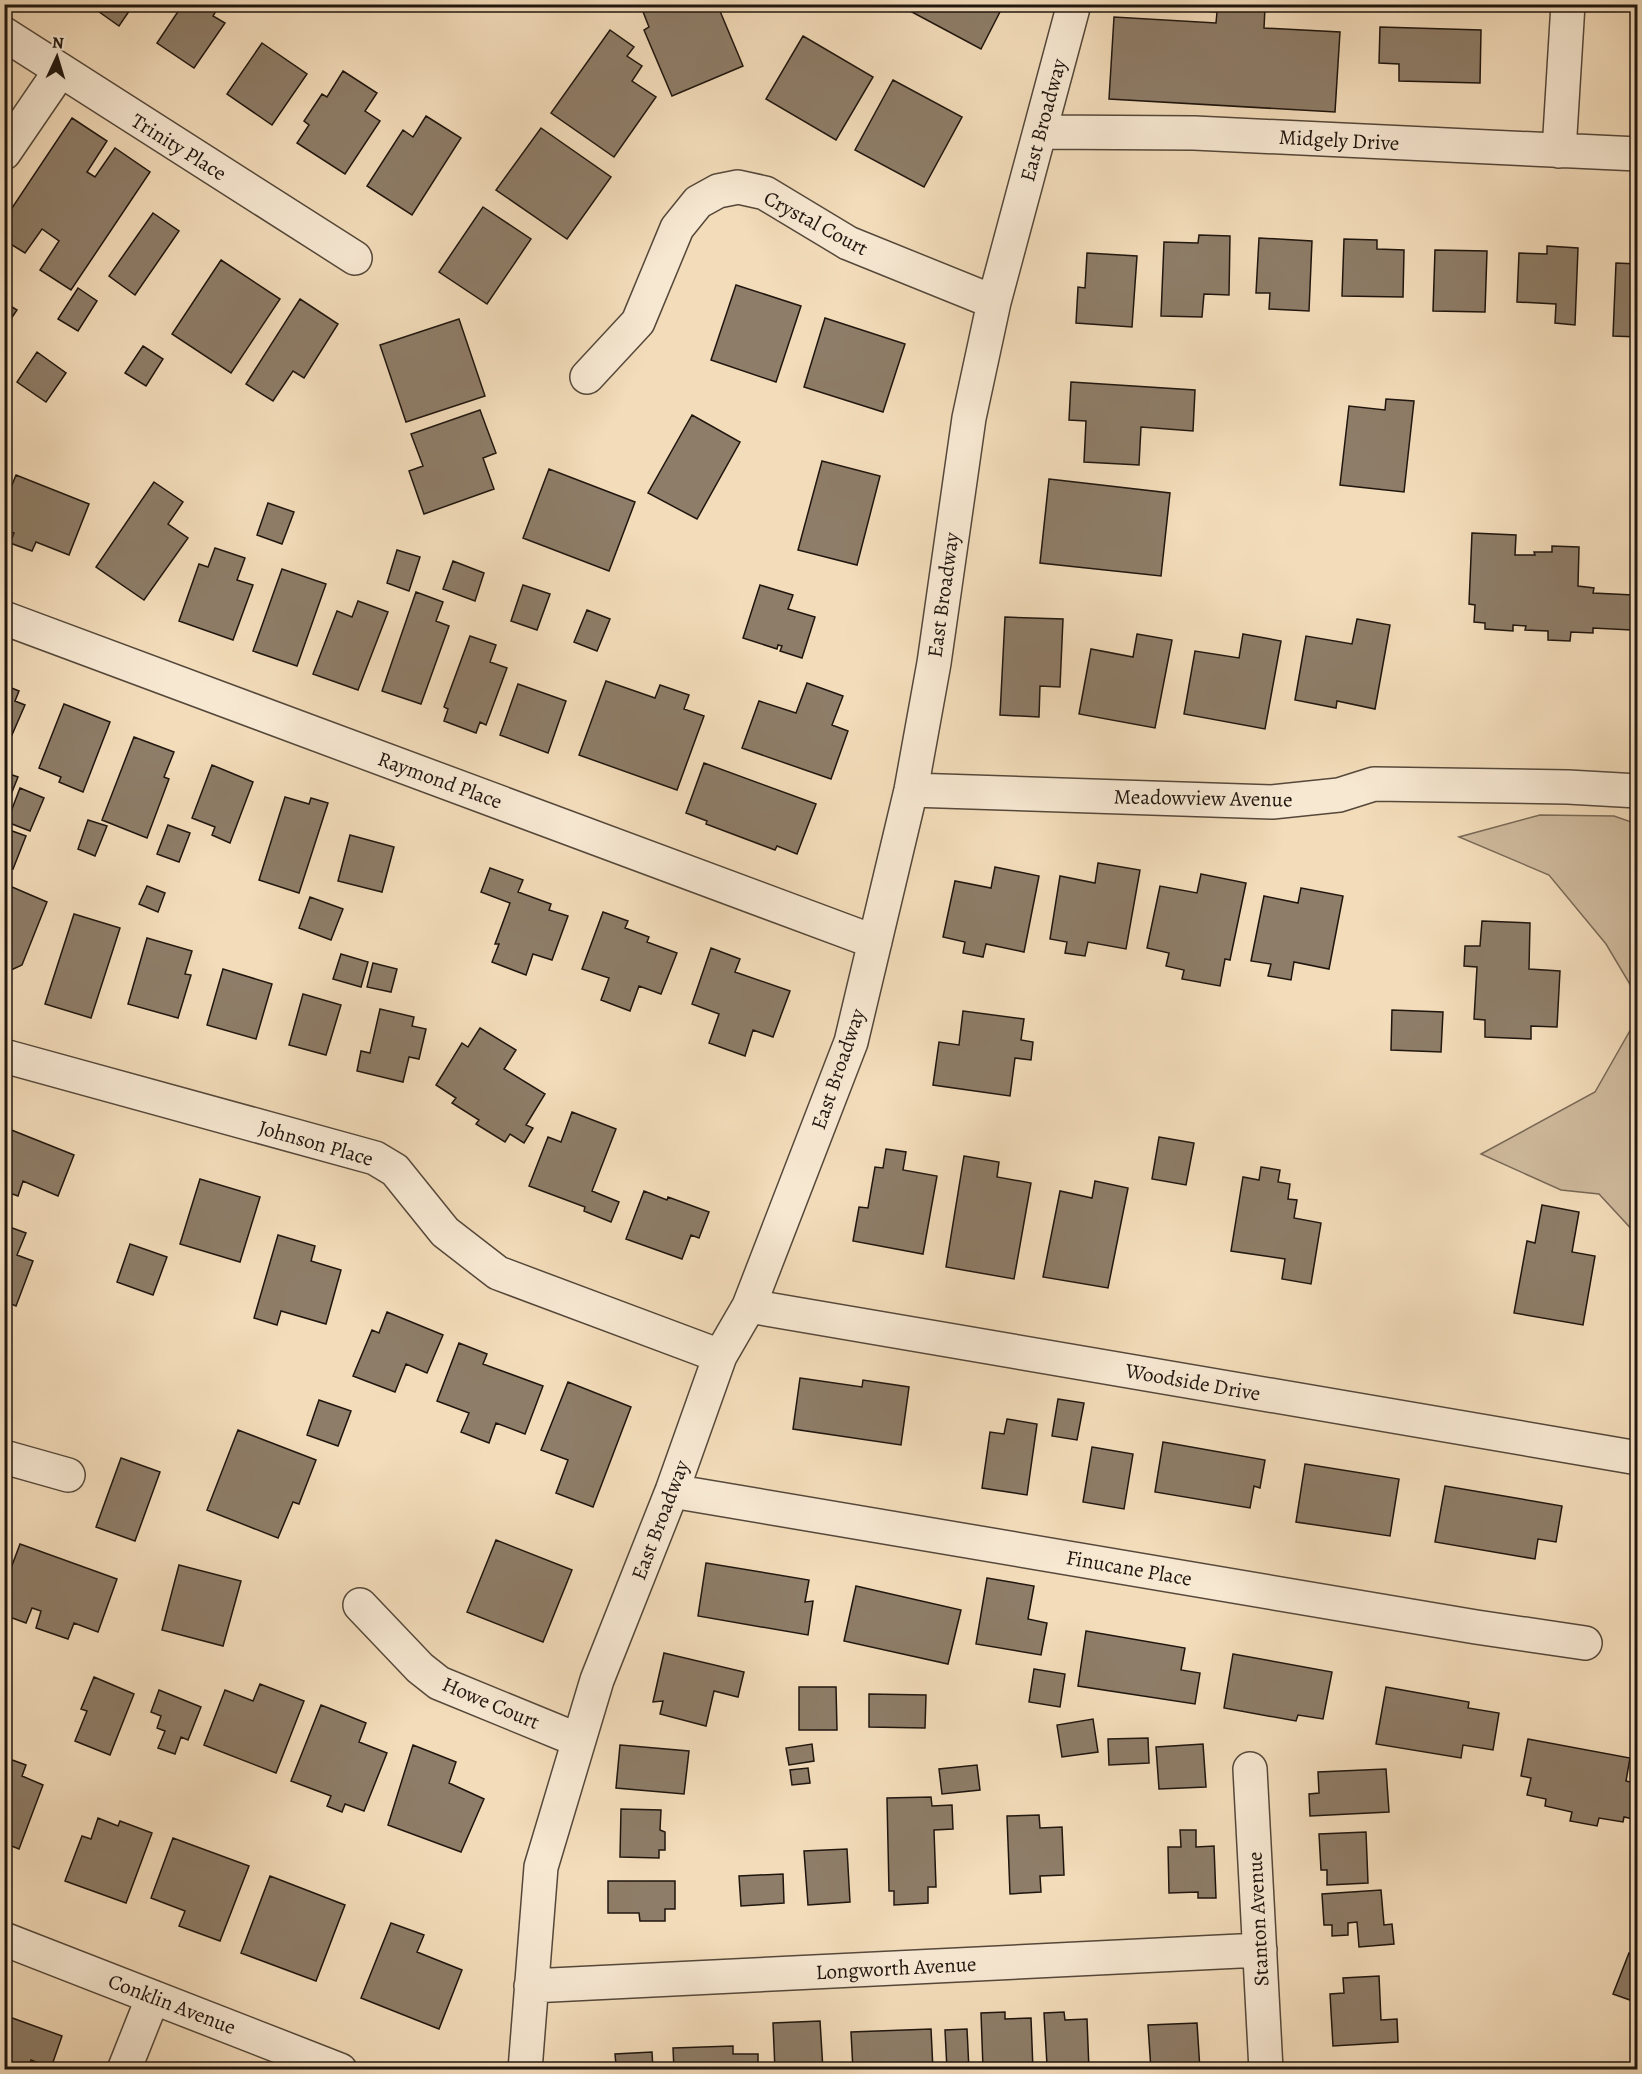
<svg xmlns="http://www.w3.org/2000/svg" width="1642" height="2074" viewBox="0 0 1642 2074" font-family="Alegreya,serif">
  <style>
    .green { fill: #cfba9d; stroke: #786856; stroke-width: 1.5 }
    .building { fill: #8e7d68; stroke: #20160f; stroke-width: 1.5 }
    .lines { fill: none; stroke-linecap: round; stroke-linejoin: round }
    .street-casing { stroke: #55483a; stroke-width: 36 }
    .street { stroke: #f7e8d2; stroke-width: 33 }
    .labels { text-anchor: middle; stroke-width: 6; stroke-linejoin: round; paint-order: stroke }
    .street-label { font-size: 21px; fill: #20160f; stroke: #f7e8d2 }
  </style>
  <rect width="100%" height="100%" fill="#f3dcba"/>
  <filter id="stains"><feTurbulence type="fractalNoise" baseFrequency=".00333" numOctaves="4"/><feColorMatrix values="0 0 0 0 .2 0 0 0 0 .09 0 0 0 0 .02 0 0 0 .5 -.17"/></filter>
  <radialGradient id="worn" r=".72"><stop offset=".6" stop-color="#630" stop-opacity="0"/><stop offset="1" stop-color="#630" stop-opacity=".3"/></radialGradient>
  <path class="green" d="M1540,815L1614,816L1637,824V1235L1599,1194L1561,1190L1481,1154L1595,1092L1632,1027L1634,991L1606,944L1549,875L1459,837Z"/>
  <path class="building" d="M88,4H134L119,26Z
    M183,4H220L213,16L225,23L194,68L157,43Z
    M640,4H717L743,66L672,96L644,30L649,27Z
    M897,4H1004L981,49Z
    M1204,4H1279L1278,9L1265,8L1264,28L1340,32L1335,112L1109,99L1114,17L1216,23L1217,12L1204,11Z
    M1380,27L1481,30L1480,83L1399,81V64L1379,63Z
    M610,30L634,47L627,56L642,66L632,81L656,97L614,157L551,113Z
    M803,36L873,77L836,140L766,99Z
    M262,43L307,74L272,125L227,94Z
    M343,71L377,93L365,111L380,121L345,174L297,143L309,125L304,121L322,94L327,97Z
    M893,80L962,117L924,187L855,150Z
    M426,116L461,138L412,215L367,186L403,130L413,137Z
    M72,118L107,141L87,172L95,177L115,148L150,172L71,290L40,270L59,241L42,229L25,253L4,240V220Z
    M541,128L611,177L567,239L496,190Z
    M483,207L531,239L487,304L439,272Z
    M153,213L179,231L135,295L109,276Z
    M1199,235L1230,236L1229,295L1204,294L1202,317L1161,316L1164,242L1198,243Z
    M1259,238L1312,241L1309,311L1269,309L1270,293H1256Z
    M1344,239L1377,240V249L1404,250L1403,297L1342,296Z
    M1547,246L1578,248L1575,325L1555,323L1556,304L1517,302L1519,253L1547,254Z
    M1435,250L1487,251L1485,312L1433,311Z
    M1087,253L1137,256L1132,327L1076,323L1078,287L1085,288Z
    M221,260L280,299L231,373L172,334Z
    M1616,263L1638,264V337L1613,336Z
    M736,285L801,306L776,382L711,360Z
    M78,288L97,301L78,331L58,319Z
    M300,299L338,324L304,378L293,371L273,401L246,384Z
    M4,302L17,310L4,329Z
    M825,318L905,344L883,412L804,387Z
    M459,319L485,396L406,422L380,345Z
    M143,346L163,359L146,386L125,373Z
    M37,352L66,373L46,402L17,382Z
    M1071,382L1195,390L1193,431L1141,427L1139,465L1084,462L1086,421L1069,420Z
    M1386,399L1414,401L1404,492L1340,485L1349,406L1385,410Z
    M480,410L496,453L483,458L494,489L424,514L409,471L423,466L411,434Z
    M692,415L740,442L697,519L648,493Z
    M822,461L880,476L857,565L798,550Z
    M549,469L635,502L609,571L523,538Z
    M16,475L89,504L69,555L36,542L32,551L10,543L14,533L4,530V505Z
    M1049,479L1170,493L1161,576L1040,563Z
    M154,482L183,502L168,524L188,538L144,600L96,567Z
    M268,503L294,512L282,544L257,535Z
    M1472,533L1516,535L1515,555H1535L1534,552H1552V546L1579,547L1578,586L1594,588L1593,593L1633,595L1631,630L1593,628V633L1571,632L1570,641L1548,640V631L1525,630L1526,626L1513,625V631L1485,629V623L1474,622L1475,605L1469,604Z
    M215,548L245,558L237,580L253,585L233,640L179,621L199,564L208,567Z
    M397,550L420,557L409,591L387,583Z
    M453,561L484,573L475,601L443,589Z
    M282,569L326,584L297,666L253,651Z
    M523,585L550,594L537,630L511,621Z
    M760,585L793,595L788,609L815,617L802,658L780,651L782,646L778,645L777,649L743,638Z
    M416,592L443,602L436,621L449,626L421,704L382,691Z
    M358,601L388,612L358,690L313,674L337,611L352,617Z
    M587,610L610,619L597,651L574,642Z
    M1005,617L1063,619L1060,687L1040,686L1039,717L1000,715Z
    M1357,619L1390,625L1375,709L1337,701L1336,708L1295,700L1306,636L1352,644Z
    M1137,634L1172,640L1155,728L1079,714L1091,649L1133,657Z
    M1243,634L1281,641L1265,729L1184,714L1195,651L1239,658Z
    M470,636L496,645L490,662L507,668L486,725L480,722L476,733L444,721L448,709L444,707Z
    M606,681L655,698L660,685L689,695L684,709L704,716L677,790L579,755Z
    M807,683L843,696L832,725L848,731L831,779L742,748L759,701L796,713Z
    M518,684L566,701L548,753L500,735Z
    M4,685L19,691L15,701L25,705L5,751Z
    M64,704L110,722L83,792L59,782L61,777L39,768Z
    M134,737L174,752L164,777L169,779L147,838L102,820Z
    M704,763L816,804L797,854L777,846L775,850L706,824L707,821L686,813Z
    M212,765L253,782L230,843L212,835L215,827L192,818Z
    M4,772L18,777L6,807L4,806Z
    M20,788L44,798L30,831L7,822Z
    M285,797L309,804L311,798L328,803L299,893L259,880Z
    M88,820L107,826L95,856L78,849Z
    M168,825L190,833L179,862L157,854Z
    M4,828L26,836L13,869L4,866Z
    M350,835L394,847L382,892L338,881Z
    M1098,863L1140,870L1126,949L1088,942L1085,956L1065,953L1067,942L1050,939L1060,876L1095,883Z
    M995,867L1039,876L1024,952L986,944L983,957L963,953L965,942L943,937L955,881L991,888Z
    M490,868L523,880L518,892L551,904L549,910L568,916L552,960L533,954L526,975L492,962L499,944H495L510,903L481,892Z
    M1201,874L1246,883L1230,960L1225,959L1220,986L1182,979L1184,970L1166,966L1169,953L1147,948L1160,886L1197,893Z
    M5,884L47,902L22,965L9,971L4,970Z
    M147,886L165,893L158,912L139,904Z
    M1301,888L1343,896L1329,969L1294,962L1291,980L1268,976L1271,964L1251,961L1264,896L1298,903Z
    M310,897L343,909L331,940L299,928Z
    M603,912L628,921L625,928L649,937L647,942L677,953L661,994L639,986L630,1011L601,1000L609,978L582,969Z
    M74,914L120,928L91,1018L45,1004Z
    M1482,921L1530,923L1529,969L1560,971L1557,1027L1531,1026V1039L1485,1037V1020L1474,1019L1477,967L1464,966L1465,946H1480Z
    M147,938L192,951L185,974L191,975L178,1018L128,1004Z
    M711,948L740,959L735,972L790,991L773,1037L753,1030L745,1056L709,1043L719,1014L692,1004Z
    M341,954L368,962L361,987L333,979Z
    M373,963L397,969L391,992L367,987Z
    M223,969L272,984L256,1039L207,1025Z
    M303,994L341,1005L326,1055L289,1045Z
    M380,1009L414,1017L412,1026L426,1029L419,1059L409,1057L403,1082L357,1071L361,1051L370,1053Z
    M1392,1010L1443,1012L1441,1052L1391,1050Z
    M963,1011L1024,1019L1021,1040L1033,1042L1031,1060L1015,1058L1010,1096L933,1085L939,1042L959,1045Z
    M480,1028L516,1050L504,1069L545,1094L526,1125L533,1128L524,1143L510,1134L505,1142L476,1124L479,1120L452,1103L456,1098L436,1085L462,1043L468,1047Z
    M572,1112L616,1129L592,1191L619,1202L611,1222L584,1211L585,1207L529,1186L548,1137L561,1142Z
    M4,1127L74,1155L58,1196L23,1181L18,1196L4,1191Z
    M1159,1137L1194,1143L1186,1185L1152,1179Z
    M886,1149L906,1152L903,1170L937,1176L923,1254L853,1241L859,1207L868,1208L875,1167L883,1168Z
    M964,1156L999,1162L997,1177L1031,1183L1014,1279L946,1267Z
    M1261,1167L1280,1170L1278,1182L1290,1184L1288,1199L1297,1200L1294,1218L1321,1223L1311,1284L1282,1279L1285,1259L1231,1251L1243,1177L1259,1180Z
    M200,1179L260,1197L240,1262L180,1244Z
    M1095,1181L1128,1188L1108,1288L1043,1277L1060,1191L1092,1198Z
    M644,1191L667,1200L668,1197L709,1212L699,1238L691,1235L682,1259L626,1239Z
    M1542,1205L1579,1212L1572,1252L1595,1256L1583,1325L1514,1313L1527,1241L1535,1243Z
    M4,1225L26,1233L17,1255L33,1261L16,1306L4,1301Z
    M278,1235L315,1246L311,1261L341,1270L326,1324L281,1311L277,1325L254,1318Z
    M130,1244L167,1257L153,1295L117,1282Z
    M387,1312L443,1335L427,1373L406,1364L395,1392L353,1376L372,1330L379,1333Z
    M459,1343L487,1354L483,1364L543,1386L525,1434L496,1423L489,1443L461,1432L469,1413L437,1401Z
    M800,1378L862,1387L863,1380L909,1387L901,1445L793,1429Z
    M568,1382L631,1407L593,1507L556,1493L568,1460L541,1450Z
    M1058,1399L1084,1403L1077,1440L1052,1436Z
    M319,1400L351,1411L338,1446L307,1435Z
    M1007,1419L1037,1424L1027,1495L982,1488L990,1432L1004,1434Z
    M238,1430L316,1460L299,1504L293,1502L278,1538L207,1510Z
    M1163,1442L1265,1460L1260,1488L1254,1486L1250,1508L1155,1492Z
    M1092,1447L1133,1454L1124,1509L1083,1502Z
    M121,1458L160,1472L135,1541L96,1527Z
    M1305,1464L1399,1479L1390,1536L1296,1522Z
    M1445,1486L1562,1506L1556,1542L1538,1539L1535,1559L1435,1542Z
    M496,1540L572,1570L543,1642L467,1612Z
    M20,1544L117,1579L98,1632L74,1623L68,1639L36,1628L41,1611L32,1608L26,1623L4,1615V1587Z
    M706,1563L809,1580L805,1602L813,1601L808,1635L698,1616Z
    M179,1565L241,1581L223,1646L162,1630Z
    M987,1578L1034,1586L1028,1619L1047,1623L1041,1655L976,1644Z
    M856,1586L961,1610L948,1664L844,1641Z
    M1086,1631L1185,1648L1181,1670L1200,1673L1195,1704L1078,1686Z
    M664,1653L744,1672L738,1697L714,1691L706,1726L660,1714L663,1701L653,1702Z
    M1233,1654L1332,1672L1323,1719L1298,1715L1296,1721L1224,1708Z
    M1034,1669L1065,1674L1060,1707L1029,1702Z
    M94,1677L134,1694L110,1755L75,1741L87,1711L81,1709Z
    M260,1684L304,1701L276,1773L204,1745L225,1690L253,1701Z
    M799,1687H836L837,1730H799Z
    M1386,1687L1469,1702L1468,1708L1499,1713L1493,1750L1463,1745L1461,1758L1376,1744Z
    M159,1690L201,1707L188,1740L181,1737L175,1754L158,1748L165,1731L157,1728L161,1716L151,1712Z
    M869,1694L926,1695L925,1728L869,1727Z
    M321,1705L366,1723L359,1742L387,1753L364,1811L345,1804L342,1812L327,1806L331,1796L291,1781Z
    M1093,1719L1098,1752L1062,1757L1057,1725Z
    M1148,1738L1149,1763L1109,1765L1108,1739Z
    M1528,1739L1630,1758L1626,1781L1638,1784V1820L1624,1817L1623,1822L1599,1818L1597,1826L1570,1821L1572,1812L1545,1806L1546,1799L1527,1795L1531,1778L1521,1776Z
    M812,1744L814,1761L789,1765L786,1748Z
    M1203,1744L1206,1787L1159,1789L1156,1747Z
    M413,1745L456,1762L449,1783L484,1799L461,1852L388,1825Z
    M620,1745L689,1751L684,1794L616,1788Z
    M4,1757L26,1765L22,1776L43,1785L19,1849L4,1843Z
    M977,1765L980,1790L942,1794L939,1769Z
    M808,1768L810,1783L792,1785L790,1770Z
    M1386,1769L1389,1812L1310,1816L1309,1794L1319,1793L1318,1772Z
    M931,1797L932,1806L952,1805L953,1829L934,1830L936,1887H928V1903L894,1905V1891H889L887,1798Z
    M621,1809L661,1810L660,1830L665,1832V1850H659V1858L620,1857Z
    M1039,1815L1040,1828L1062,1827L1064,1875L1040,1876L1041,1892L1010,1894L1007,1816Z
    M98,1818L118,1826L120,1821L152,1833L126,1903L65,1881L82,1836L91,1839Z
    M1180,1830H1196V1847L1214,1846L1216,1898H1198V1892L1169,1893L1168,1847H1181Z
    M1366,1832L1368,1883L1327,1885V1870H1321L1319,1834Z
    M173,1838L249,1866L220,1941L179,1926L185,1911L151,1898Z
    M847,1849L850,1902L808,1905L804,1851Z
    M783,1874L784,1903L741,1906L739,1876Z
    M270,1876L345,1905L316,1981L241,1953Z
    M608,1881H675V1909H665V1921H640L639,1913H608Z
    M1381,1890L1384,1925L1392,1924L1394,1944L1359,1947L1357,1922L1348,1923V1935L1332,1936V1925H1324L1322,1894Z
    M391,1923L424,1935L417,1952L462,1970L439,2029L361,1998Z
    M1629,1953L1638,1956V2003L1613,1994Z
    M1379,1976L1381,2020L1397,2019L1398,2042L1333,2046L1330,1994L1344,1993L1343,1978Z
    M1005,2012V2019L1031,2018L1033,2070H994V2067L983,2068L981,2013Z
    M1064,2012L1065,2020L1087,2019L1089,2070H1057V2065H1047L1044,2013Z
    M4,2015L62,2036L51,2068L31,2060L28,2070H4Z
    M820,2021L823,2070H775L773,2023Z
    M1197,2023L1200,2070H1151L1148,2025Z
    M931,2029L933,2070H853L851,2032Z
    M967,2029L969,2070H947L945,2030Z
    M733,2046V2054H758V2070H674L673,2048Z
    M652,2052L653,2070H598V2066L616,2065L615,2054Z"/>
  <g class="lines">
    <g class="street-casing">
      <path id="street" d="M4,34L355,258
        M1040,132L1194,133L1638,154
        M1559,151L1568,4
        M4,153L60,71
        M587,377L638,322L677,228L698,202L718,191L738,187L765,193L848,243L994,302
        M4,618L875,942
        M911,790L1272,802L1339,795L1374,784L1568,787L1638,791
        M4,1056L375,1158L395,1170L445,1232L498,1273L720,1356
        M749,1306L1638,1458
        M4,1457L68,1475
        M672,1491L1476,1627L1585,1643
        M360,1605L420,1668L439,1683L578,1740
        M1250,1769L1266,2070
        M4,1939L340,2070
        M531,1986L1260,1950
        M124,2070L153,1997
        M525,2070L541,1867L597,1680L672,1491L720,1356L749,1306L851,1042L911,790L934,663L969,418L994,302L1074,4"/>
    </g>
    <use href="#street" class="street"/>
  </g>
  <g class="labels">
    <g class="street-label">
      <text transform="translate(1043 120) rotate(-75)" y="7">East Broadway</text>
      <text transform="translate(1339 140) rotate(3)" y="7">Midgely Drive</text>
      <text transform="translate(179 147) rotate(32)" y="7">Trinity Place</text>
      <text transform="translate(816 223) rotate(28)" y="7">Crystal Court</text>
      <text transform="translate(943 595) rotate(-82)" y="7">East Broadway</text>
      <text transform="translate(440 780) rotate(20)" y="7">Raymond Place</text>
      <text transform="translate(1203 798) rotate(1)" y="7">Meadowview Avenue</text>
      <text transform="translate(838 1069) rotate(-71)" y="7">East Broadway</text>
      <text transform="translate(316 1143) rotate(16)" y="7">Johnson Place</text>
      <text transform="translate(1193 1382) rotate(10)" y="7">Woodside Drive</text>
      <text transform="translate(660 1520) rotate(-69)" y="7">East Broadway</text>
      <text transform="translate(1129 1568) rotate(10)" y="7">Finucane Place</text>
      <text transform="translate(491 1703) rotate(23)" y="7">Howe Court</text>
      <text transform="translate(1258 1919) rotate(-93)" y="7">Stanton Avenue</text>
      <text transform="translate(896 1968) rotate(-3)" y="7">Longworth Avenue</text>
      <text transform="translate(172 2004) rotate(21)" y="7">Conklin Avenue</text>
    </g>
  </g>
  <rect width="1642" height="2074" fill="none" stroke="#f3dcba" stroke-width="24"/>
  <rect x="6" y="6" width="1630" height="2062" fill="none" stroke="#20160f" stroke-width="3"/>
  <rect x="12" y="12" width="1618" height="2050" fill="none" stroke="#20160f" stroke-width="1.5"/>
  <g transform="translate(57 57) rotate(4)" stroke="#f7e8d2" stroke-width="4.5" paint-order="stroke">
  <path d="M0-4.5L10 22L0 15L-10 22Z" fill="#20160f"/>
  <text y="-9" font-size="16" font-weight="bold" text-anchor="middle" fill="#20160f">N</text>
  </g>
  <rect width="100%" height="100%" filter="url(#stains)"/>
  <rect width="100%" height="100%" fill="url(#worn)"/>
</svg>
